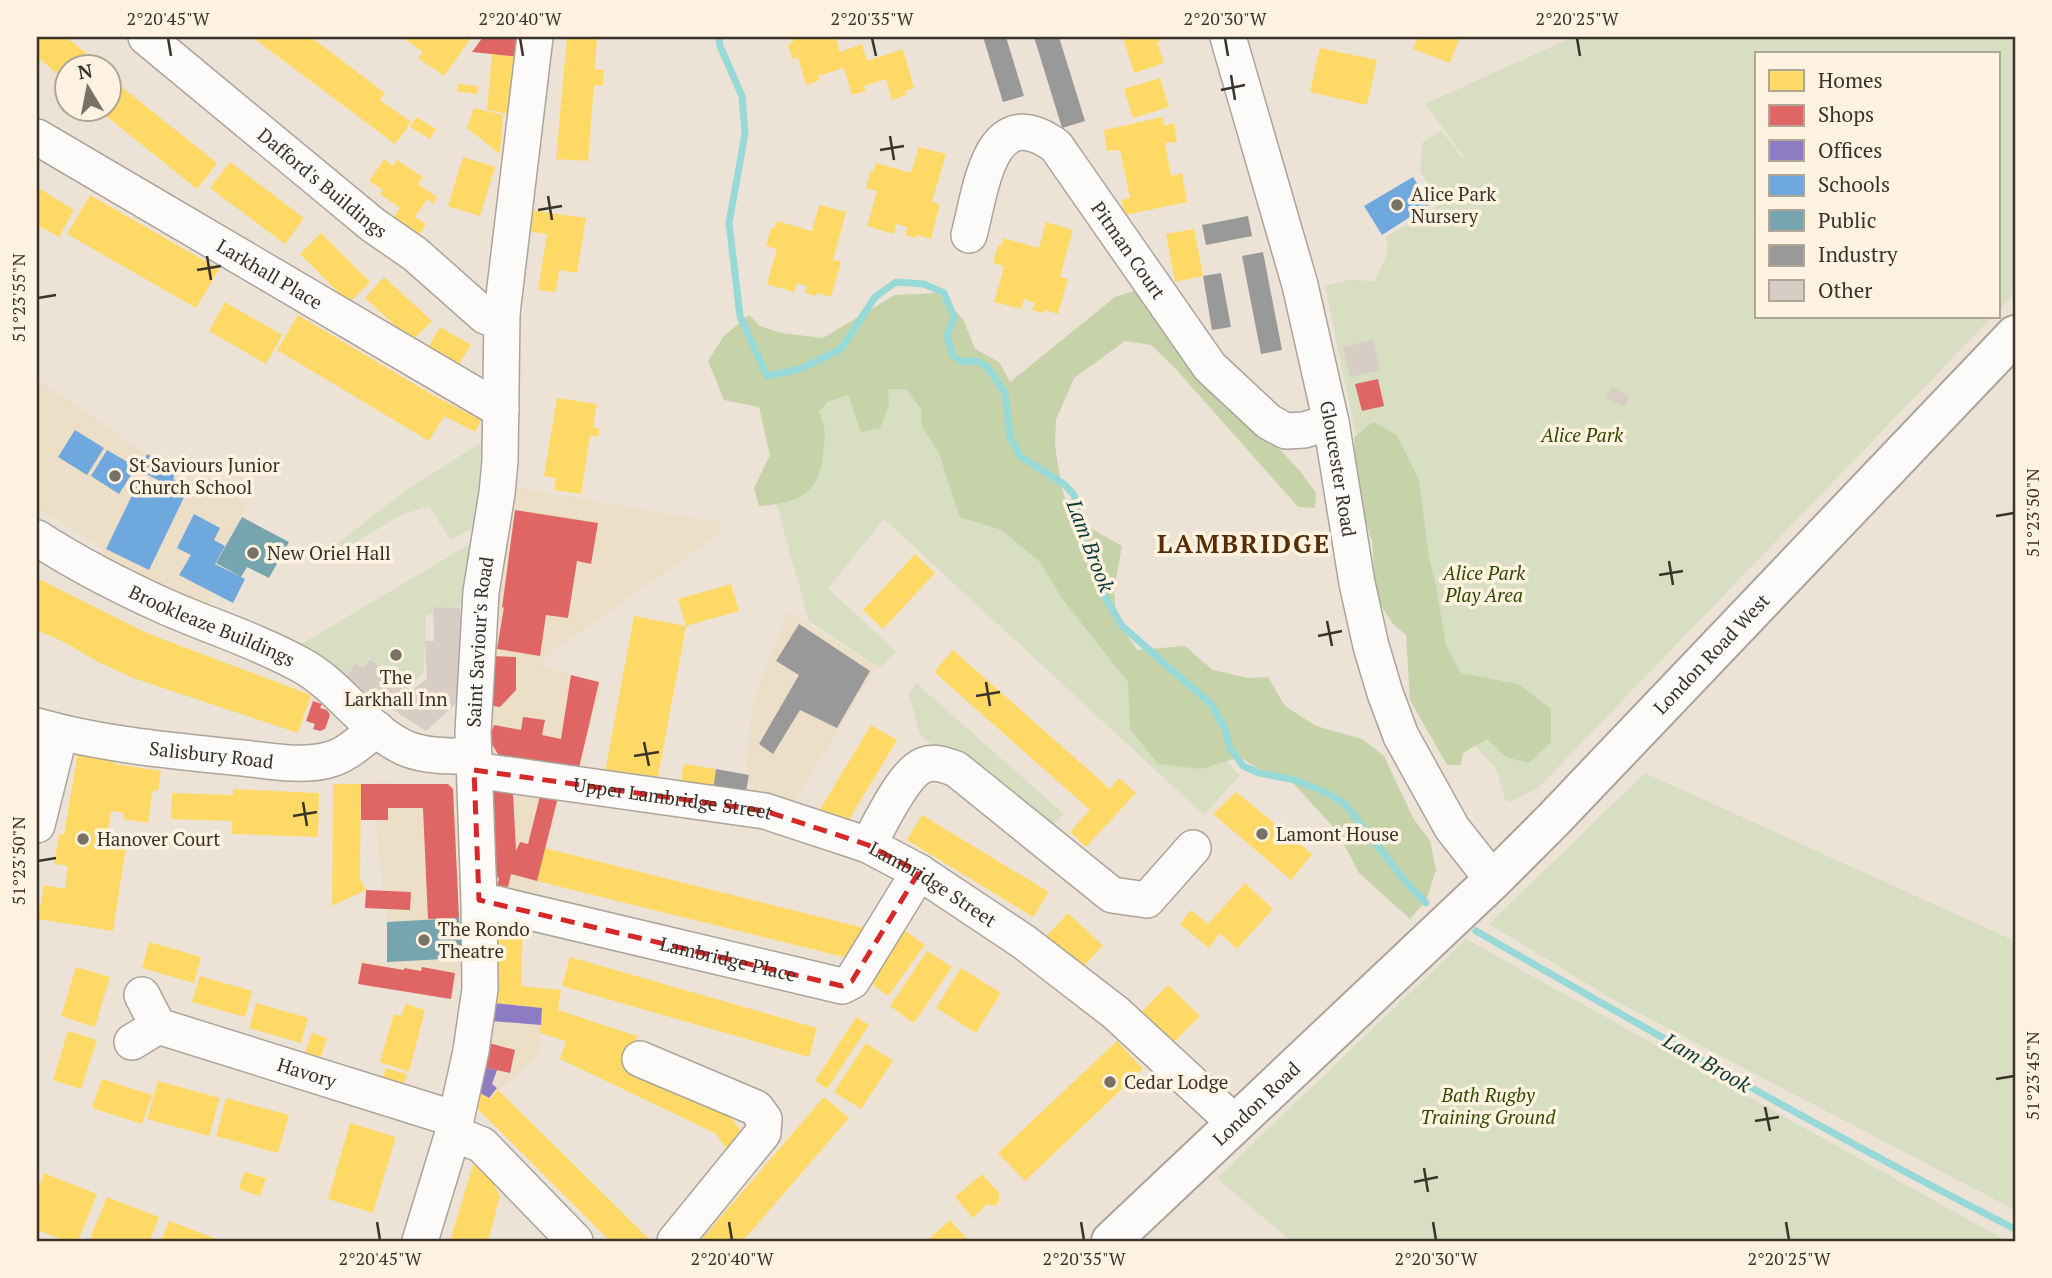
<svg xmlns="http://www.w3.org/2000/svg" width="2052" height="1278" viewBox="0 0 2052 1278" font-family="'PT Serif',serif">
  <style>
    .built { fill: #eddec8 }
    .green { fill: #d8dec2 }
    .forest { fill: #c6d2a8 }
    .homes { fill: #ffd966 }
    .shops { fill: #e06666 }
    .offices { fill: #8e7cc3 }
    .schools { fill: #6fa8dc }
    .public { fill: #76a5af }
    .industry { fill: #999 }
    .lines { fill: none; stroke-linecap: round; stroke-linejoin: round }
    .stream { stroke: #97d9d6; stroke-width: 7 }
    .building { fill: #d7cdc5 }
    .minor-casing { stroke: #aba49a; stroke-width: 38 }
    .highway-casing { stroke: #aba49a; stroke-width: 42 }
    .minor { stroke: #fcfbf9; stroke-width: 35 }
    .highway { stroke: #fcfbf9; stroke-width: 38 }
    .marked { fill: none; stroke: #d62828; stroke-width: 5; stroke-dasharray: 14 9; stroke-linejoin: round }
    .ticks { fill: none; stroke: #39332a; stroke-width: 2.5 }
    .poi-dot { fill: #787166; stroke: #fff2e0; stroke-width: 2.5 }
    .labels { text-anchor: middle; stroke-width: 7; stroke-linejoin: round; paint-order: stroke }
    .street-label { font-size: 19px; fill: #39332a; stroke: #fff2e0 }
    .poi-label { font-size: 19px; fill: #39332a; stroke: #fff2e0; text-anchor: start }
    .park-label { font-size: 19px; font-style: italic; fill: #314900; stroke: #fff2e0 }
    .water-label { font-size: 21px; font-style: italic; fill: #0a3a3b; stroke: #fff2e0 }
    .district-label { font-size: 26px; font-weight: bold; letter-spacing: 2px; fill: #582d05; stroke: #fff2e0 }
    .neatline { fill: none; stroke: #39332a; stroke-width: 2.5 }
    .ticks-label { font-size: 18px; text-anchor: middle; fill: #39332a }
  </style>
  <rect width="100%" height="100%" fill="#ece3d6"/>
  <path class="built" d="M37,379L139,449L248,503L216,563L225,568L204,611L102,563L100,547L37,508Z
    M516,488L719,522V534L552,652L540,666L603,684L578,767L560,796L535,902L465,884L464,959L451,1000L358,984L361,960L387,963L386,913L373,805L375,782L484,787L491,656Z
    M788,612L877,667L793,804L752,792L746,764L752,705Z
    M493,1003L542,1008L539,1054L480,1109L471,1101Z"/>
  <path class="green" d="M1573,37H2015V292L1998,311V54H1756V317H1992L1539,787L1510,802L1505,799L1496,768L1465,735L1405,558L1354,427L1325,286L1349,280L1374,281C1381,267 1391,253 1386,237L1440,204L1420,171L1422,143L1441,130L1463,159L1465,158L1425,104Z
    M909,330L1099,635L1240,775L1204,815L884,519L828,588L896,652L880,668L809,621L774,496L795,396Z
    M482,442L475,527L450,540L429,506L401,515L345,549L337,544L405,491Z
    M470,544L460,607H433L432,614H426L424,673L408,687L369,658L363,666L354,663L345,678L298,646Z
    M916,683L1064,814L1044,833L920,735L909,695Z
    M1645,773L2015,941V1210L1612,999L1489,924Z
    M1466,939L2007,1241H1291L1217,1178Z"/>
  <path class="forest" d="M1137,290L1196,360L1299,470L1316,493L1315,508L1298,507L1175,368L1151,345L1125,341L1074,378L1056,420L1055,446L1062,489L1072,518L1122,546L1114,589L1116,619L1137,650L1185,646L1213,670L1248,678L1268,677L1285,706L1316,726L1362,739L1384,756L1413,818L1430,841L1436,870L1426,901L1410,919L1359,873L1337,831L1293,783L1262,771L1240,757L1201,769L1158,764L1130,729L1128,682L1061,597L1040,562L1002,530L960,517L939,453L922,427L921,409L906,389H888L889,406L880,428L861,432L848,395L827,402L819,412C827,431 825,436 823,455C819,495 795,504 759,506L754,488L770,455L759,407L724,400L708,361L724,336L749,315L760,326L781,333L823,338L895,295L938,293L963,319L975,349L999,362L1010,382L1115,297Z
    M1373,422L1397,435L1419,480L1429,558L1436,586L1446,645L1461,673L1518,684L1551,709V742L1529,763L1506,757L1487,739L1463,753L1461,765H1447L1410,700L1406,635L1393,624L1376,597L1372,541L1358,497L1354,437Z"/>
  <path class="homes" d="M37,37H66L102,66H66V81L37,57Z
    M252,37H311L385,93L380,100L411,122L395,144Z
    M402,37H472L444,76L418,58L423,52Z
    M567,37H597L595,69L604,70L603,86L594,85L588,161L556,159Z
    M791,37H836L840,52L862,44L867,61L903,49L914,88L905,91L906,95L892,100L886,79L864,86L866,91L852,95L844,68L818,76L820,80L806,85L798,57L792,59L788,44L793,43Z
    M1123,37H1160L1161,41L1157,42L1164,63L1134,73Z
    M1418,37H1460L1450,63L1413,49Z
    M1320,48L1377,60L1367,105L1310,92Z
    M492,54L520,57L514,115L487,110Z
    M1160,78L1169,107L1133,118L1124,89Z
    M113,80L217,163L197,189L96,108H108V86Z
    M458,84L478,86L477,94L457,91Z
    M474,108L503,115L500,154L467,128Z
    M416,117L436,129L430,139L410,127Z
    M1163,117L1164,126L1174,123L1177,142L1165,143L1171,176L1182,173L1187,202L1125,215L1121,200L1130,198L1120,150L1107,151L1104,130Z
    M919,147L946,154L932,202L940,204L931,239L916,235L915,238L905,235L907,227L896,224L894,234L867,226L877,191L866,188L871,170L874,171L876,163L911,173Z
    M463,157L495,167L480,216L448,206Z
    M384,159L393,166L397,160L423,177L418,184L437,197L433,204L427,199L415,217L426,224L419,235L393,218L400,208L380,194L383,190L369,181Z
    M230,162L304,218L285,244L210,188Z
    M37,187L74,210L59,237L37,225Z
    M90,195L219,269L196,308L67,234Z
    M819,205L846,212L833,260L841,262L831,297L817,293L816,296L805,293L807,286L797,283L794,292L767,284L777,249L766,246L771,228L774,229L777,221L812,231Z
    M530,210L586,218L577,273L559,270L556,292L538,290L547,234L527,231Z
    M1046,222L1073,230L1060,277L1068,279L1058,314L1044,310L1043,313L1032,310L1035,303L1024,299L1021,309L994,302L1004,266L993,263L998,245L1001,246L1003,238L1039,248Z
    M1194,229L1203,276L1175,282L1166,234Z
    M321,233L370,282L349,303L300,254Z
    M384,277L432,321L412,341L365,298Z
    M225,302L282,335L266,364L209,331Z
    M298,315L431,394L481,420L475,432L444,416L429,441L277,350Z
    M440,327L471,345L455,371L425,353Z
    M557,398L597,404L593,427L600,429L598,437L590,435L581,494L554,490L556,478L544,476Z
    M915,554L935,573L883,629L863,610Z
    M37,578L149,634L311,695L298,733L133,678L98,662L66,643L37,630Z
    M731,584L739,611L686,626L678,599Z
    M634,616L686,626L657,782L605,772Z
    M953,650L1110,789L1119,778L1136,793L1086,847L1070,832L1090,810L934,672Z
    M871,725L897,740L845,826L819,811Z
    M78,751L115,757L114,764L161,771L158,791L153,790L148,823L123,819L124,813L111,811L106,844L126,847L113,931L38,919L44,885L65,889L68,866L54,864L59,834L64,835Z
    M684,764L716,769L712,797L679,792Z
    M333,784H361L360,879L366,890L332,906Z
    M233,789L319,793L318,837L232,834V821L171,819L172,793L233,795Z
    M1236,792L1312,854L1291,880L1213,814Z
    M922,815L1049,892L1033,917L907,840Z
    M545,848L864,928L856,960L537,881Z
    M1245,883L1273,909L1237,949L1220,933L1209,948L1180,924L1191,910L1208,924Z
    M1068,913L1103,946L1075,975L1041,942Z
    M506,918L523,923L521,986L561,990L558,1010L637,1036L627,1068L726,1111L743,1134L732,1156L715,1133L560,1059L566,1041L540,1033L542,1008L493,1003L498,925Z
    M904,930L925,945L888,996L868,981Z
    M149,942L201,957L194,983L142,968Z
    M927,951L952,967L914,1023L890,1006Z
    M570,957L817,1028L809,1057L562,986Z
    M76,967L110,977L95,1027L61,1016Z
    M961,968L1001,993L976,1033L936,1008Z
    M200,976L252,991L245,1017L192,1002Z
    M1168,985L1200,1016L1164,1052L1132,1022Z
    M256,1003L308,1018L301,1043L249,1028Z
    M406,1004L425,1010L409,1072L380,1062L394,1014L401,1016Z
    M856,1017L869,1025L827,1089L815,1081Z
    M68,1031L97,1040L81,1089L53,1080Z
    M312,1033L327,1038L318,1065L302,1060Z
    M1117,1041L1143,1069L1025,1181L998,1153Z
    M866,1043L893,1061L861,1109L834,1092Z
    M386,1068L407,1074L403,1088L382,1081Z
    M102,1079L152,1095L142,1124L92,1108Z
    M158,1081L220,1098L209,1136L147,1119Z
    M498,1090L555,1146L651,1241H610L472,1103L477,1091L490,1099Z
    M824,1097L849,1118L754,1228L742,1241H700Z
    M226,1098L289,1115L278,1153L216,1136Z
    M350,1123L396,1137L373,1213L328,1199Z
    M473,1165L486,1169L500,1196L488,1241H450Z
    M244,1172L266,1178L260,1196L239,1189Z
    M44,1173L97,1194L78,1241H66L37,1230V1192Z
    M982,1174L999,1193V1201L995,1206L987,1204L973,1218L955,1197Z
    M107,1197L159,1217L150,1241H89Z
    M950,1220L969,1241H927Z
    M169,1221L222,1241H161Z"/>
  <path class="shops" d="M483,37H511L520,41V57L472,52Z
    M1378,379L1384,406L1362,411L1355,384Z
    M515,510L598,523L591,564L577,561L568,618L546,615L540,656L497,649L504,607L502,608Z
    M492,656L516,657V690L500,707L494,706L490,703Z
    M571,675L599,682L579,768L499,756L489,739L494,725L521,730L523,717L545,720L542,735L561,739Z
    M313,701L322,704L320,708L327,710L330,715L325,729L320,731L313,729L315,724L306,721Z
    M361,784H448L453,789L459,918L428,919L423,808H388V820H361Z
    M492,791L513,793L516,851L520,842L528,844L541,792L558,797L537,881L511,874L508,887L497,885L499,879L493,871Z
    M366,890L411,892L410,910L365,908Z
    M362,963L404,970V968L421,971L422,967L455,973L451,999L358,984Z
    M489,1043L515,1050L510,1073L483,1067Z"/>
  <path class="offices" d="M493,1003L542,1008L541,1025L491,1021Z
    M483,1067L497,1070L492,1084L497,1088L489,1098L477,1091Z"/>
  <path class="schools" d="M1413,177L1430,204L1382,235L1364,206Z
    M75,430L104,448L87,475L58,457Z
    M107,450L136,467L119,494L91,476Z
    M147,454L177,469L173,479L189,487L149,570L106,549L139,481L165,493L169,486L139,470Z
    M194,514L220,528L214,540L225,546L215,564L245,579L233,603L179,575L191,555L177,548Z"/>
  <path class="public" d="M242,517L289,542L269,578L247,567L241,577L216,563Z
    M459,918L463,958L387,962V922Z"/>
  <path class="industry" d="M983,37H1006L1024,96L1003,102Z
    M1034,37H1059L1085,121L1062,128Z
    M1248,216L1252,236L1206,245L1202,225Z
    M1263,252L1282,350L1261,354L1242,256Z
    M1221,273L1231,327L1212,330L1203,276Z
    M799,624L870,671L837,728L800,710L773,754L759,744L799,675L776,661Z
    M716,769L749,775L744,802L712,797Z"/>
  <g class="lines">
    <path class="stream" d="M719,37L720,46L742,96L745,134L729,223L740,316L767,376L800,369L841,349L875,297L896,282L924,284L944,293L954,317L947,337L953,356L963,362L977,361L987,367L1005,393L1010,437L1020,456L1065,485L1074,495L1085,543L1105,597L1122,626L1212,705L1225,729L1230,748L1243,766L1259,773L1295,780L1325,792L1345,804L1406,882L1426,903
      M1476,931C1654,1033 1832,1136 2015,1229"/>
  </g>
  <path class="building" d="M1373,340L1380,370L1350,377L1343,347Z
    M1612,387L1630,397L1624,407L1606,397Z
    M433,607L460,608L462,634L460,700L426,731L345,679L355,663L363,667L370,659L411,690L427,679L425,641H434Z"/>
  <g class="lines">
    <g class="minor-casing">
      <g id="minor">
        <path id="s1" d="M146,37L373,225L415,254L485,316L493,319L502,313"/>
        <path id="s2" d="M1228,37L1300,285L1331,422L1357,583L1371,646L1385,693L1401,736L1452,828L1493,880"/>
        <path id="s3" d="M37,137L501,410"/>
        <path id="s4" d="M969,235C981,191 989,97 1056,146L1210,367L1269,422L1286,431L1304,430L1331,422"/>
        <path id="s5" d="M37,538C77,564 120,586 164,606C209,626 258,641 301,665C340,686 364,729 405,748C426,757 451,756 473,756"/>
        <path id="s6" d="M37,726C103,745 175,751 243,758C270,761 301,767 328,760C346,756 362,740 377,729"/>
        <path id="s7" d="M474,770L765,811L868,845L919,872L1024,942L1116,1013L1235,1123"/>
        <path d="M37,825L60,733"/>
        <path d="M868,845C880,825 903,773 924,765C935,761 945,765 956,769L1112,895L1147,900L1193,848"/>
        <path id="s8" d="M479,900L842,986L852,981L919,872"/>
        <path id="s9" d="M158,1026L455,1119"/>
        <path d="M132,1042L158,1026L142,995"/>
        <path d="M640,1059L756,1108L764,1119L763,1133L675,1241"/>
        <path d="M453,1133L482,1145L575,1241"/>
        <path id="s10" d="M420,1241L453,1133L471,1051L480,989L479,900L473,732L481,592L497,493L500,461L502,313L535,37"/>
      </g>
    </g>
    <g class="highway-casing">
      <g id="highway">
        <path id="s11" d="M1111,1241L1493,880L1553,820L2015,335"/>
      </g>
    </g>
    <use href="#minor" class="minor"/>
    <use href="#highway" class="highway"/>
  </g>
  <path class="marked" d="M474,770L765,811L868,845L919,872L852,981L842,986L479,900Z"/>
  <path class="ticks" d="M168,38L171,56M520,38L523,56M872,38L876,56M1225,38L1228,56M1577,38L1580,56M1231,75L1235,100M1221,90L1245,85M890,136L894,160M880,150L904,146M548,196L552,220M538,210L562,206M207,256L211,280M197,270L221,266M38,298L56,295M1996,516L2014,513M1669,561L1673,585M1659,575L1683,571M1327,621L1332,646M1318,636L1342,631M986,682L990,706M976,696L1000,692M644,742L649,766M634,756L659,752M303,802L307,826M293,816L317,812M38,861L56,858M1996,1079L2014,1076M1765,1107L1770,1131M1755,1121L1779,1117M1424,1168L1428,1192M1414,1182L1438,1177M377,1222L380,1240M729,1222L732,1240M1081,1222L1084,1240M1433,1222L1436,1240M1786,1222L1789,1240"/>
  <g class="poi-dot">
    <circle cx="1397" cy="205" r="7"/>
    <circle cx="115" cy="476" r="7"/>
    <circle cx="253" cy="553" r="7"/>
    <circle cx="396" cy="655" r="7"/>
    <circle cx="1262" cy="834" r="7"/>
    <circle cx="83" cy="839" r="7"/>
    <circle cx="424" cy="940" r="7"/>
    <circle cx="1110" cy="1082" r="7"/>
  </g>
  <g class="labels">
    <g class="street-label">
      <text dy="7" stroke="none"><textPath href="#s1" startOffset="229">Dafford's Buildings</textPath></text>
      <text dy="7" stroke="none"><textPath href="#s4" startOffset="287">Pitman Court</textPath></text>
      <text dy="7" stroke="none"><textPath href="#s3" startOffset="270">Larkhall Place</textPath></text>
      <text dy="7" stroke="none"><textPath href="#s2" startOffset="446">Gloucester Road</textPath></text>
      <text dy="7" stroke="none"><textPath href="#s5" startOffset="196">Brookleaze Buildings</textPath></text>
      <text dy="7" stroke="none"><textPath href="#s10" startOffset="607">Saint Saviour's Road</textPath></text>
      <text dy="7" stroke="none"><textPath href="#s11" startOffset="840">London Road West</textPath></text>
      <text dy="7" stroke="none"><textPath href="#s6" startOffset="177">Salisbury Road</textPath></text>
      <text dy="7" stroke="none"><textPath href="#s7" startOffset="201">Upper Lambridge Street</textPath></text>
      <text dy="7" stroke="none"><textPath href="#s7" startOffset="478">Lambridge Street</textPath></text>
      <text dy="7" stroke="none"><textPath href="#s8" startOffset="256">Lambridge Place</textPath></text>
      <text dy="7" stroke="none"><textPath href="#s9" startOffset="156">Havory</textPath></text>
      <text dy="7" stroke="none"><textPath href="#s11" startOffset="200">London Road</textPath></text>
    </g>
    <g class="poi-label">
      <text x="1411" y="201">Alice Park<tspan x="1411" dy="22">Nursery</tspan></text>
      <text x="129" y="472">St Saviours Junior<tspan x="129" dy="22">Church School</tspan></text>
      <text x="267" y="560">New Oriel Hall</text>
      <text x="396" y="684" text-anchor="middle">The<tspan x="396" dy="22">Larkhall Inn</tspan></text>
      <text x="1276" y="841">Lamont House</text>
      <text x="97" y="846">Hanover Court</text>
      <text x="438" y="936">The Rondo<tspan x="438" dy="22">Theatre</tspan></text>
      <text x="1124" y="1089">Cedar Lodge</text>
    </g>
    <g class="park-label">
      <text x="1582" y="442">Alice Park</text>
      <text x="1484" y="580">Alice Park<tspan x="1484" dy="22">Play Area</tspan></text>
      <text x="1488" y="1102">Bath Rugby<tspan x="1488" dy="22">Training Ground</tspan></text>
    </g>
    <g class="water-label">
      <text transform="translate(1090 546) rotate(69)" y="7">Lam Brook</text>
      <text transform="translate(1707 1063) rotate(30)" y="7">Lam Brook</text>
    </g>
    <g class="district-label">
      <text x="1244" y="553">LAMBRIDGE</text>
    </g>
  </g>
  <rect width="2052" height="1278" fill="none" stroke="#fff2e0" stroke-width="77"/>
  <rect x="1755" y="52" width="245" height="266" fill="#fff2e0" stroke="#b0a697" stroke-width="2"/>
  <rect x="1769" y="70" width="35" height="21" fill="#ffd966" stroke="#b0a697" stroke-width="2"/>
  <text x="1818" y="88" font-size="21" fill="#39332a">Homes</text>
  <rect x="1769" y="105" width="35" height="21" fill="#e06666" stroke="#b0a697" stroke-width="2"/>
  <text x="1818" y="122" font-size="21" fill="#39332a">Shops</text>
  <rect x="1769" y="140" width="35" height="21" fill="#8e7cc3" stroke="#b0a697" stroke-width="2"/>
  <text x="1818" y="158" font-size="21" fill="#39332a">Offices</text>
  <rect x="1769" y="175" width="35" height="21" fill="#6fa8dc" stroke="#b0a697" stroke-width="2"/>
  <text x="1818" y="192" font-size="21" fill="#39332a">Schools</text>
  <rect x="1769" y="210" width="35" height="21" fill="#76a5af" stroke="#b0a697" stroke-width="2"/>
  <text x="1818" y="228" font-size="21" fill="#39332a">Public</text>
  <rect x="1769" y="245" width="35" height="21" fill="#999999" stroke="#b0a697" stroke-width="2"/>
  <text x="1818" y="262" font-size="21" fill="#39332a">Industry</text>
  <rect x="1769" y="280" width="35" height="21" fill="#d7cdc5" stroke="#b0a697" stroke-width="2"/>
  <text x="1818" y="298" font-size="21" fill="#39332a">Other</text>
  <g transform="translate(88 88) rotate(350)"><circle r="33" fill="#fff2e0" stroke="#b0a697" stroke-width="2"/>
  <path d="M0-5L12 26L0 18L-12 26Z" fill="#787166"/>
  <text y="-10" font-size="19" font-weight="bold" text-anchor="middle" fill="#39332a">N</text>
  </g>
  <rect x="38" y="38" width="1976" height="1202" class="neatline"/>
  <g class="ticks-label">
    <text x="168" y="25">2°20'45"W</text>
    <text x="520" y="25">2°20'40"W</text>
    <text x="872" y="25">2°20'35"W</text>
    <text x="1225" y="25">2°20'30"W</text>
    <text x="1577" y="25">2°20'25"W</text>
    <text transform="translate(19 298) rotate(-90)" y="6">51°23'55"N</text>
    <text transform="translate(2033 513) rotate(-90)" y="6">51°23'50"N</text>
    <text transform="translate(19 861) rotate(-90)" y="6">51°23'50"N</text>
    <text transform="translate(2033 1076) rotate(-90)" y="6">51°23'45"N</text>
    <text x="380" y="1265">2°20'45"W</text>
    <text x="732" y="1265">2°20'40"W</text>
    <text x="1084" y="1265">2°20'35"W</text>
    <text x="1436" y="1265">2°20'30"W</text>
    <text x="1789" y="1265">2°20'25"W</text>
  </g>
</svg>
